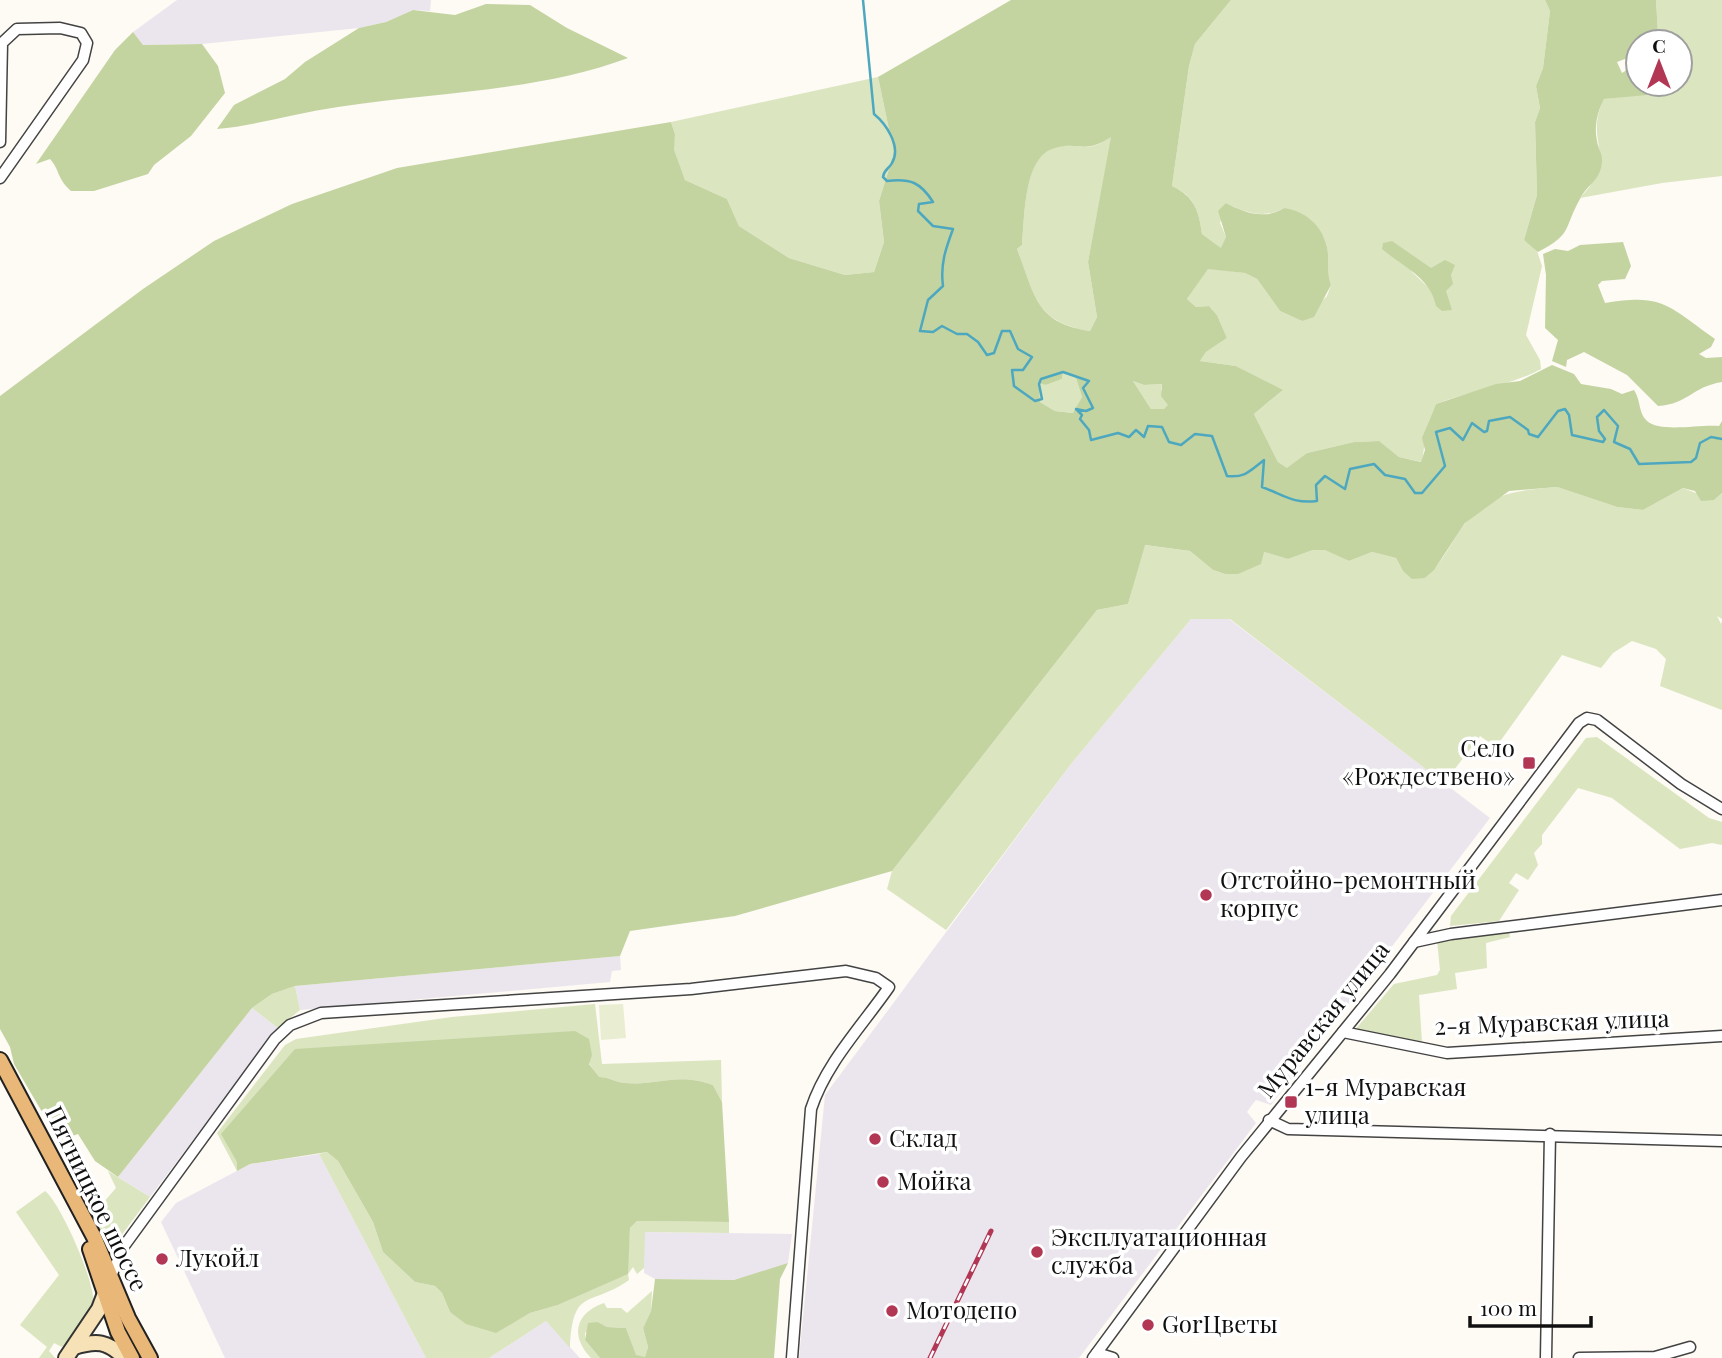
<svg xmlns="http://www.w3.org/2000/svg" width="1722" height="1358" font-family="'Playfair Display',serif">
	<rect width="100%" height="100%" fill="#fefaf4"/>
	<g fill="#ebe6ed">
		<path d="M177 0H431L430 11 413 10 386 22 359 28 202 44 143 45 133 32Z"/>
		<path d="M1191 619H1229L1490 818 1271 1105 1256 1100 1252 1105 1247 1112 1256 1123 1079 1358H799L825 1095 1071 764Z"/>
		<path d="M620 956 621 970 612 971 610 982 300 1010 295 986Z"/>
		<path d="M252 1008 278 1028 150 1197 118 1177Z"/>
		<path d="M319 1154 426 1358H225L161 1222 176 1203 250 1164Z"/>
		<path d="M644 1232 792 1234 788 1263 779 1267 734 1280 655 1279 644 1273Z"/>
		<path d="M546 1321 580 1358H489Z"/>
	</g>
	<g fill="#dbe5c0" fill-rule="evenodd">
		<path d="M1231 0H1545L1550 11 1543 68 1536 86 1540 108 1535 122 1537 195 1524 240 1536 248 1542 266 1526 335 1540 360 1541 369C1510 386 1470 391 1436 404L1427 426 1422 462 1399 457 1378 441 1354 442 1307 453 1288 469 1278 462 1254 414 1282 391 1236 366 1200 361 1206 352 1227 338 1217 315 1209 306 1196 307 1187 299 1208 268 1245 273 1257 279 1280 311 1302 321 1327 296 1331 285C1326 271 1330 261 1327 247 1322 224 1303 218 1284 208 1265 219 1245 213 1226 203L1220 223 1226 237 1222 249 1202 234C1199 211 1195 196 1172 186L1189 66 1195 44ZM1418 260C1440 273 1441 289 1451 309L1411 271Z"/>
		<path d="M1656 0H1722V176L1662 183 1580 198C1622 155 1582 144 1604 99L1647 94 1646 84H1680V42H1652L1658 34Z"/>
		<path d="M878 77 894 153 879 201 884 242 874 272 845 275 789 258 739 226 727 199 685 180 673 150 675 134 671 122Z"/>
		<path d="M1112 136 1088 262 1097 317 1090 331C1035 322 1035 296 1017 249L1022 245C1025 218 1023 155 1055 147 1081 141 1085 156 1112 136Z"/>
		<path d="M1063 372 1076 378 1082 397 1074 413 1055 411 1040 402 1039 382 1046 385 1062 379Z"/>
		<path d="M1133 381 1144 385 1162 384 1161 390 1169 405 1164 409H1151Z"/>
		<path d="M1557 487 1617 507 1643 510 1683 488 1714 500 1722 493V619L1717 616 1721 624 1722 621V710L1660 686 1666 659 1656 649 1632 641 1613 653 1601 668 1562 655 1496 747 1480 736 1444 783 1230 619H1191L1071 764 946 930 887 889 892 871 1097 610 1128 604 1144 545 1190 551 1213 570 1225 574 1264 552 1288 559 1313 550H1326L1349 561 1372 552 1396 558 1403 571 1425 578C1442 563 1451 543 1464 525 1486 492 1522 490 1557 487Z"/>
		<path d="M1597 737 1709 818 1722 822V845L1712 843 1680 849 1612 798 1578 788 1542 835V844L1534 853 1538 865 1528 880 1516 873 1509 883 1519 890 1499 921 1450 926 1451 916 1586 738Z"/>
		<path d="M1509 931 1510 937 1486 943 1487 968 1455 973 1457 989 1419 995 1422 1043 1354 1031 1394 984 1437 975 1440 970 1437 940Z"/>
		<path d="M295 986 300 1010 278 1028 252 1008 272 994Z"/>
		<path d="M595 1004 602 1064 721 1060 722 1102 713 1085C676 1072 659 1086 625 1083 615 1082 609 1077 598 1077L589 1063 237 1162V1171L217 1133 285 1045 296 1039 452 1017Z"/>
		<path d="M327 1152 338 1161 373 1222 383 1252 415 1282 435 1286 442 1293 450 1312 496 1332 530 1313 558 1305 627 1274 630 1228 637 1221 729 1222V1233L645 1232 644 1268 637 1274 633 1267 628 1274 629 1280C589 1308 573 1286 570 1348L546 1321 489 1358H426L319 1154Z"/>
		<path d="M108 1171 150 1197 117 1241 111 1244 104 1240 96 1220 95 1200 100 1199 103 1203 116 1188Z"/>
		<path d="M45 1191C60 1202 97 1285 93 1304 90 1318 74 1333 65 1344L62 1347 54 1343 49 1351 55 1358H39L47 1347 20 1325 59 1275 16 1212Z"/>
		<path d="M652 1291 651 1311 643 1328 648 1347 645 1357 636 1356 626 1328 607 1327 598 1322 585 1333V1340L600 1358H591C570 1336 575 1313 604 1303L607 1308H621L627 1313Z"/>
	</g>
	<g fill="#c3d4a1" fill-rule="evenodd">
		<path d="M1011 0H1231L1195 44 1189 66 1172 186C1195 197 1199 211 1202 234L1221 248 1226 237 1218 211 1226 203C1245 213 1265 220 1284 208 1305 211 1322 225 1327 247 1330 260 1326 271 1331 285L1314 317 1302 321 1280 311 1257 279 1245 273 1208 269 1187 299 1196 307 1209 306 1217 315 1227 338 1206 352 1200 361 1236 366 1283 390 1254 414 1278 462 1287 468 1307 453 1354 442 1379 441 1399 457 1421 462 1425 450 1422 438 1436 404 1496 384 1520 381 1552 365 1574 374 1581 384 1611 389 1622 394 1634 390C1641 400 1638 413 1647 421 1660 433 1700 424 1719 426L1722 421V493L1714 500 1701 501 1695 491 1683 488 1643 510 1617 507 1557 487 1509 491 1465 523 1434 570 1425 578 1412 579 1403 571 1396 558 1372 552 1349 561 1325 550H1313L1288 559 1264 552 1261 564 1238 574H1225L1213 570 1190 551 1145 545 1128 604 1097 610 892 871 735 916 630 931 620 956 295 986 272 994 252 1008 118 1177 95 1161 78 1134 59 1141 14 1064 10 1047 0 1029V396L143 289 214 241 292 204 397 168 671 122 675 134 674 150 685 180 727 199 739 226 789 258 845 275 874 272 884 242 879 201 894 153 878 77ZM1111 137 1088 262 1097 317 1090 331C1035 323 1035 295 1017 249L1022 245C1025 218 1023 156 1055 148 1080 141 1084 155 1111 137ZM1063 372 1076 378 1082 397 1073 413 1055 411 1040 402 1039 383 1046 385 1062 379ZM1133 381 1144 385 1162 384 1161 396 1168 405 1164 409H1151Z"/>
		<path d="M1545 0H1656L1658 34 1652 42H1638V54L1617 62 1622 73 1635 65 1638 84H1646L1647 95 1604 99C1597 113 1594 126 1597 141 1598 148 1603 155 1602 162 1600 182 1587 184 1580 199 1563 229 1573 234 1538 252L1524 240 1537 195 1535 122 1540 108 1536 86 1543 68 1550 11Z"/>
		<path d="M486 4 530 5 567 28 628 58C537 92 434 92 338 107 297 113 258 125 217 129L234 105 285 79 305 62 359 28 386 22 413 10 455 15Z"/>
		<path d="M133 32 143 45 202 44 218 66 225 93 191 136 154 165 148 174 94 191H71C56 177 61 172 50 159L36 164 115 50Z"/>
		<path d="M1392 241 1431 268 1445 260 1455 265 1451 275 1453 284 1446 291 1452 310 1442 311 1436 306C1431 278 1402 266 1382 249L1383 243Z"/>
		<path d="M1623 242 1631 266 1625 279 1602 281 1598 285 1605 303C1664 293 1668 306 1715 339L1711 347 1699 354 1706 358 1722 357V382C1691 387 1689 404 1658 406L1627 375 1584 352 1567 360 1566 367 1552 361 1558 340 1545 328 1546 275 1543 254 1555 249 1568 251 1580 245Z"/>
		<path d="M575 1031 589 1039 592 1055 589 1064 599 1077C609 1077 615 1082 625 1083 659 1086 676 1072 713 1085L722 1102 729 1222 637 1221 630 1228 628 1274 558 1305 530 1313 496 1333 466 1324 450 1312 442 1293 435 1286 415 1282 383 1252 373 1222 338 1161 327 1152 250 1164 237 1171V1162L221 1134 295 1049Z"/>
		<path d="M788 1263 780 1279 774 1358H600L585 1340 588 1323 598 1322 607 1327 626 1328 636 1355 645 1357 648 1347 643 1328 651 1311 655 1279 734 1280Z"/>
	</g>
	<path fill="#e9edd1" d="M623 1004 626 1038 601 1040 599 1005Z"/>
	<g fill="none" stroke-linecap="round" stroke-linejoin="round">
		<path stroke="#4da8bf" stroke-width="2.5" d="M863 0 874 114C885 123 902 146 892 163 889 169 884 169 883 177L887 181C911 178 921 183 933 202L919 204 918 211 933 226 953 229C946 248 940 264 943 286L928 300 920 331 933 332 942 326 957 334H967L978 342 987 355 994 353 1002 331H1010L1018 349 1032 357 1023 370H1012L1014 386 1035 401 1042 399 1039 384 1041 379 1063 372 1089 381 1083 388 1093 408 1086 411 1076 409 1082 415 1080 419 1089 430 1091 440 1118 433 1129 437 1136 430 1144 437 1148 426 1162 427 1169 442 1181 445 1195 434 1212 436 1227 476C1245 478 1250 471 1264 460L1262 487C1284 495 1293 504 1317 501L1316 485 1325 476 1345 489 1350 469 1374 464 1385 475 1405 479 1415 493H1422L1445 466 1436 432 1450 428 1463 440 1472 423 1484 432 1487 431 1489 421 1510 417 1528 430 1529 434 1538 437 1558 411 1565 409 1569 415 1572 435 1603 442 1605 439 1599 431 1597 417 1604 410 1618 426 1614 442 1630 449 1639 464 1691 462 1696 458 1700 443 1711 437 1722 439"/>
		<g stroke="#434343" stroke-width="13">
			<g id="street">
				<path d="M0 142 2 43 17 29 60 28 81 33 87 43 83 60 0 178"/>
				<path d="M1414 942 1451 934 1722 900"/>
				<path d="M1343 1032 1447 1053 1722 1036"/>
				<path d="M1269 1120 1288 1129 1722 1141"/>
				<path d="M111 1276 124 1246 275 1039 290 1025 321 1013 691 989 846 971 876 978 889 987C862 1026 826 1063 811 1109L792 1358"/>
				<path d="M1097 1353 1113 1358"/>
				<path d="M1093 1358 1241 1157 1390 974 1579 723 1587 718 1597 720 1681 784 1722 809"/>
				<path d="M1546 1358 1550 1134"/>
				<path d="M1579 1358 1655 1357 1690 1347"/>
			</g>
		</g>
		<g stroke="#323232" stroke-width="18">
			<g id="secondary">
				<path d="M74 1347C97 1340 107 1341 125 1358"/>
				<path d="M66 1358 99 1309 107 1288"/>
			</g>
		</g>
		<g stroke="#212121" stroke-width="18">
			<g id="primary">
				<path d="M0 1060 94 1237 128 1318 150 1358"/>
				<path d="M90 1249 118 1332 132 1358"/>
			</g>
		</g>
		<use href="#street" stroke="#fff" stroke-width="10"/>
		<use href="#secondary" stroke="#f6e2b6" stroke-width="14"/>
		<use href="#primary" stroke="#e9b778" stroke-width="14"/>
		<g stroke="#b13755" stroke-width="5">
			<path id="rail" d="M930 1358 991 1231"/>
		</g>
		<use href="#rail" stroke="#fff" stroke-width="2.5" stroke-dasharray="8" stroke-linecap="butt"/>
	</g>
	<g fill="#b13755" stroke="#fff" stroke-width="2.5">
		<rect x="1522" y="756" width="14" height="14" rx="3.5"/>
		<circle cx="1206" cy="895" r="7"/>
		<rect x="1284" y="1095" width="14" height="14" rx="3.5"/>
		<circle cx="875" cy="1139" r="7"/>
		<circle cx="883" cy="1182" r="7"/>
		<circle cx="1037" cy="1252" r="7"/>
		<circle cx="162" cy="1259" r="7"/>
		<circle cx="892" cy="1311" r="7"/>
		<circle cx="1148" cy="1325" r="7"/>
	</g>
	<g text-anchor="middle" stroke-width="7" stroke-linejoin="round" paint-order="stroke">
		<g font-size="24" fill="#101010" stroke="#fff" text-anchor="start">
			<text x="1515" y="757" text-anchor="end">Село<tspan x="1515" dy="28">«Рождествено»</tspan></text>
			<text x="1220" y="889">Отстойно-ремонтный<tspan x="1220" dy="28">корпус</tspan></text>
			<text x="1305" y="1096">1-я Муравская<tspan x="1305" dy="28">улица</tspan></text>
			<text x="889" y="1147">Склад</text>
			<text x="897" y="1190">Мойка</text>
			<text x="1051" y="1246">Эксплуатационная<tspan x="1051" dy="28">служба</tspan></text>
			<text x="176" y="1267">Лукойл</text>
			<text x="906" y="1319">Мотодепо</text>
			<text x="1162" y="1333">GorЦветы</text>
		</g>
		<g font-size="24" fill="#101010" stroke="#fff">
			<text transform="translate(1324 1020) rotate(-51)" y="8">Муравская улица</text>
			<text transform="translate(1552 1023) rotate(-2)" y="8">2-я Муравская улица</text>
			<text transform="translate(96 1199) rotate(64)" y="8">Пятницкое шоссе</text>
		</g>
	</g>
	<g transform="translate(1659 63)"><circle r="33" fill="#ffffff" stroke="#9f9f9f" stroke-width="2"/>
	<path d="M0-5L12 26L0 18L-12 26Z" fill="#b13755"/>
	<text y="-10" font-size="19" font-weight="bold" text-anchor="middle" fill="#101010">С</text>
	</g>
	<path d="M1470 1316v10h121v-10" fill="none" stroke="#101010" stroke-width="3.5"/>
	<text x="1480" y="1316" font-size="21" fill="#101010" stroke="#ffffff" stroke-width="5" paint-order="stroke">100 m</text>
</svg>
